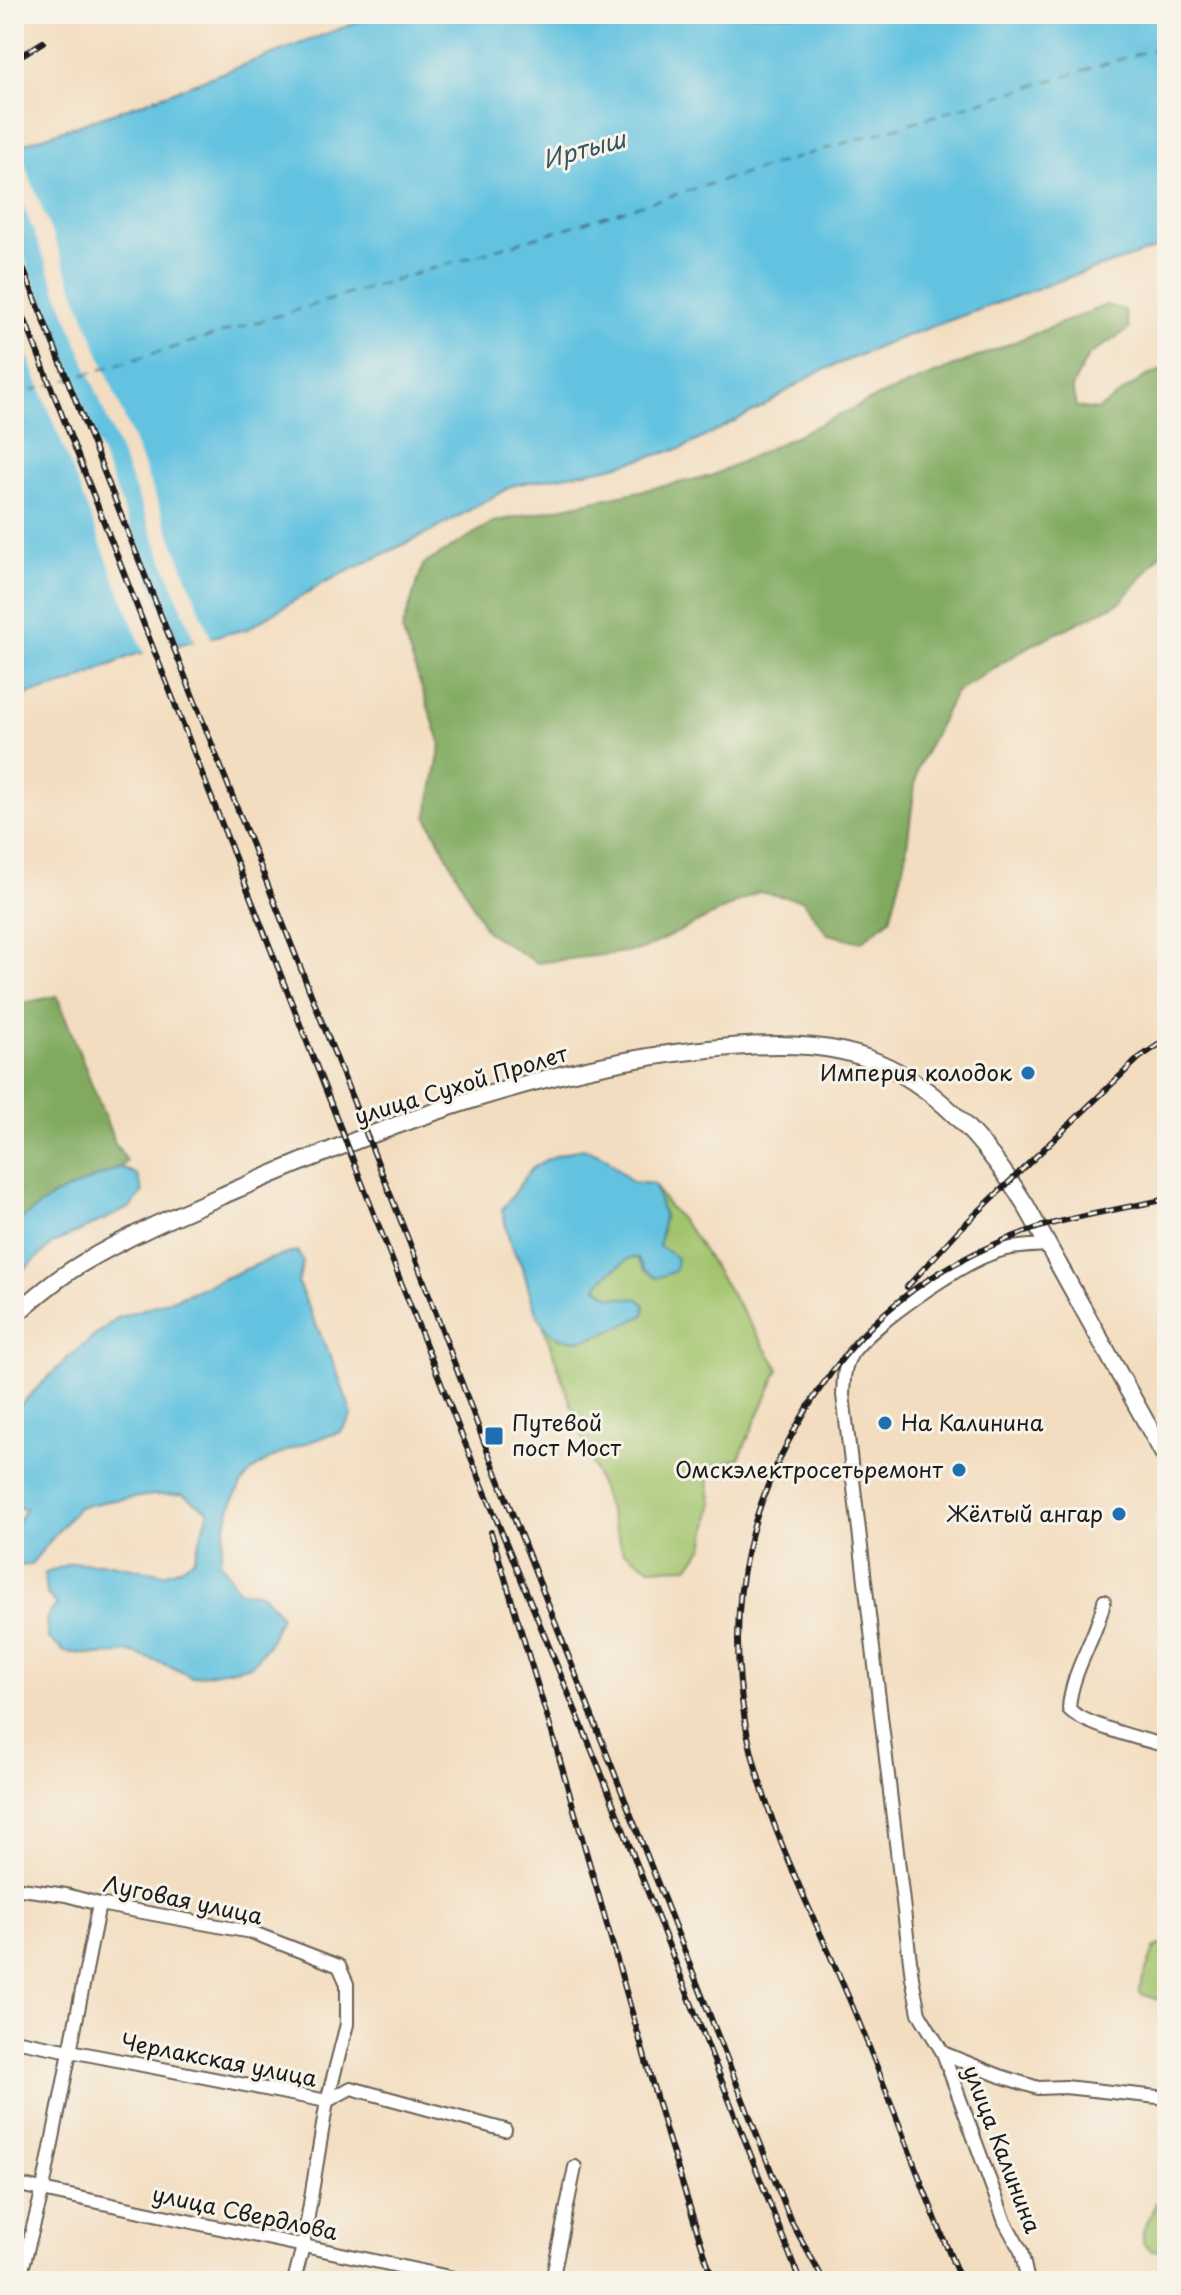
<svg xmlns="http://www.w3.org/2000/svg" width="1181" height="2295" font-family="'Playpen Sans',sans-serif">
	<rect width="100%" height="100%" fill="#f7f3e8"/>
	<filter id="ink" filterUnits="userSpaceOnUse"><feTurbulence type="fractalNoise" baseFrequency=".0125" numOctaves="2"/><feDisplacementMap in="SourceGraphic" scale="16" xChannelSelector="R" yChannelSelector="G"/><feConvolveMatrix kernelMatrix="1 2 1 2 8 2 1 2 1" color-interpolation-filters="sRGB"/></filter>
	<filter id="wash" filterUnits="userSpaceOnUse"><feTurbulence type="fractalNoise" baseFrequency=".006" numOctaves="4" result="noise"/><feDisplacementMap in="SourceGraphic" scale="32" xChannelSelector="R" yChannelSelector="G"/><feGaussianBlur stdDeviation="1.8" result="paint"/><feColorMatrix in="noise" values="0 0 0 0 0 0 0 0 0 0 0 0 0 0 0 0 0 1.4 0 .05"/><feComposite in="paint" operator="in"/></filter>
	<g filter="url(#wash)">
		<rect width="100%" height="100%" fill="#f3ddc0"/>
		<g fill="#a2c46d" stroke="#5f7044" stroke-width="2">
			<path d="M654 1184 663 1199 692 1233 779 1369 739 1458 716 1466 708 1481 712 1505 704 1547 688 1567 650 1568 623 1551 543 1325 562 1339 638 1299 610 1297 597 1286C606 1271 618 1269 629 1258H637L645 1270 658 1246 664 1216Z"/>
			<path d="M1160 1945 1167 1948V1989L1163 1998 1159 2000 1141 1994 1139 1989 1155 1947Z"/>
			<path d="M1167 2193V2247L1162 2251H1151L1143 2243V2232L1157 2201 1160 2196Z"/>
		</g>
		<g fill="#81aa60" stroke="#4e633e" stroke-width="2">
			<path d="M1106 305 1125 310 1129 329 1088 356 1072 387 1076 407 1097 410 1145 377 1167 368 1165 549 1121 602 1028 647 955 693 917 769 905 861 890 919 861 942 828 934 802 900 758 892 642 950 537 963 486 931 427 817 441 745 402 630 423 565 493 522 711 476 875 398Z"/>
			<path d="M57 996 115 1143 127 1161 121 1167 53 1196 14 1225V1001L23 1003Z"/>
		</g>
		<g fill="#62c2e0" stroke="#3f6f7e" stroke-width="2">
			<path d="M379 14H1167V245L1064 279 898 339 814 374 762 407 683 448 607 468 514 485 432 531 325 582 247 629 133 655 70 683 14 698V147L142 103Z"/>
			<path d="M583 1148 604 1156 632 1182 654 1184 664 1216 659 1246 677 1258 675 1271 657 1278 645 1270 637 1258H629C618 1269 605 1271 597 1287L610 1297 638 1299 645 1305 644 1315C617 1329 567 1358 543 1324 533 1310 529 1289 524 1272 521 1262 515 1255 511 1245 507 1234 505 1221 502 1209 513 1198 519 1184 529 1172 542 1158 565 1153 583 1148Z"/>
			<path d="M121 1167 137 1175 143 1191 131 1207 52 1244 26 1268 14 1275V1225L53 1196Z"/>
			<path d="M297 1251 303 1262 298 1284 336 1369 352 1415 341 1432C315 1439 263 1456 246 1478 228 1501 224 1532 220 1561L238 1590 263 1594 281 1616 268 1645 250 1666 191 1677 174 1668 131 1652 98 1655 65 1652 48 1638 46 1619 57 1604 46 1593 44 1574 71 1563H105L164 1574 181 1568 194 1559 209 1511 182 1494 154 1495 108 1501 78 1507 30 1565 14 1566V1529L25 1509 14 1506V1414L21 1404 69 1357 117 1318 177 1298 270 1259Z"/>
		</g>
		<g fill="#f3ddc0">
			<path d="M16 142 212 641 196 644 14 182V143Z"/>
			<path d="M14 232 178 649 145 656 14 321Z"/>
		</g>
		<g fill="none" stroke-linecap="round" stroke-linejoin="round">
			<path stroke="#345661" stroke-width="2" stroke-dasharray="10 8" stroke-linecap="butt" d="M14 396 1167 45"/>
		</g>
	</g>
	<g filter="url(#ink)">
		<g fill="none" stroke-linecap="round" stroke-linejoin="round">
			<g stroke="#676055" stroke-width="16">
				<g id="minor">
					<path d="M1104 1601C1097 1638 1071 1670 1069 1709 1083 1725 1145 1740 1167 1746"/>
					<path d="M14 1888 66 1895 99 1904 251 1932 339 1966 347 1984V2024L327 2101 303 2246 294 2281"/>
					<path d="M14 2040 327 2101 351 2088 505 2130"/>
					<path d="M943 2053 1000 2076 1038 2088 1065 2087 1167 2098"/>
					<path d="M14 2184 468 2281"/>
					<path d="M19 2281 43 2189 99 1904"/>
					<path d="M552 2281 575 2167"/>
					<path d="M1028 2281 1021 2251 1005 2222 943 2053 919 2013 912 1978 843 1395C844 1380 843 1366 852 1353 874 1323 963 1261 999 1251 1014 1246 1032 1246 1048 1245"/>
				</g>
			</g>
			<g stroke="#676055" stroke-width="20">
				<path id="secondary" d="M14 1316C35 1297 56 1279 81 1264 129 1235 182 1213 233 1191 389 1123 560 1060 731 1047 773 1044 817 1043 857 1055 930 1076 986 1142 1025 1204L1167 1460"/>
			</g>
			<use href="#minor" stroke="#fff" stroke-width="12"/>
			<use href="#secondary" stroke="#fff" stroke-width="16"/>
			<g stroke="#1c1c1c" stroke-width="6">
				<g id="rail">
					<path d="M14 60 43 42"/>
					<path d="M14 245 410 1244 479 1429 790 2219 824 2281"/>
					<path d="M14 292 389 1252 462 1436 600 1770 800 2281"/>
					<path d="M907 1287 958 1231 1139 1058 1167 1039"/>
					<path d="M491 1532 553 1736 667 2135 713 2281"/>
					<path d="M961 2281C924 2195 894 2107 858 2020 819 1924 763 1824 745 1721 724 1597 750 1493 819 1390 849 1346 884 1308 929 1279 962 1258 1003 1239 1040 1227 1082 1215 1125 1208 1167 1199"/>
				</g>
			</g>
			<use href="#rail" stroke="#f7f3e8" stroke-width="3" stroke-dasharray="9" stroke-linecap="butt"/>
		</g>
	</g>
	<g fill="#1f6fb2" stroke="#f7f3e8" stroke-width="3">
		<circle cx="1028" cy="1073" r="8"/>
		<circle cx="885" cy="1423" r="8"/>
		<rect x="484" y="1426" width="20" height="20" rx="4"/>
		<circle cx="959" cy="1470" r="8"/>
		<circle cx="1119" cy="1514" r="8"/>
	</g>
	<g text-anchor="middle" stroke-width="6" stroke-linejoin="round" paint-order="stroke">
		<g font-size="22" fill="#1c1c1c" stroke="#f7f3e8" text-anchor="end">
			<text x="1012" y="1081">Империя колодок</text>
			<text x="512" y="1431" text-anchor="start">Путевой<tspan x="512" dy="25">пост Мост</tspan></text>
			<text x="901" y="1431" text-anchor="start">На Калинина</text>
			<text x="943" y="1478">Омскэлектросетьремонт</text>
			<text x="1103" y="1522">Жёлтый ангар</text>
		</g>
		<g font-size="22" fill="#1c1c1c" stroke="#f7f3e8">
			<text transform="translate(461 1085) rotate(-17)" y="8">улица Сухой Пролет</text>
			<text transform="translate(183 1900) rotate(12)" y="8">Луговая улица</text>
			<text transform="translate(219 2060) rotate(11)" y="8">Черлакская улица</text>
			<text transform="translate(1002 2149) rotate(69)" y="8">улица Калинина</text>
			<text transform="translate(245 2213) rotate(12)" y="8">улица Свердлова</text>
		</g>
		<g font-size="24" font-style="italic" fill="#345661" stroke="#f7f3e8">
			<text transform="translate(584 150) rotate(-15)" y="8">Иртыш</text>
		</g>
	</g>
	<rect width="1181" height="2295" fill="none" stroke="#f7f3e8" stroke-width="48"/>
</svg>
